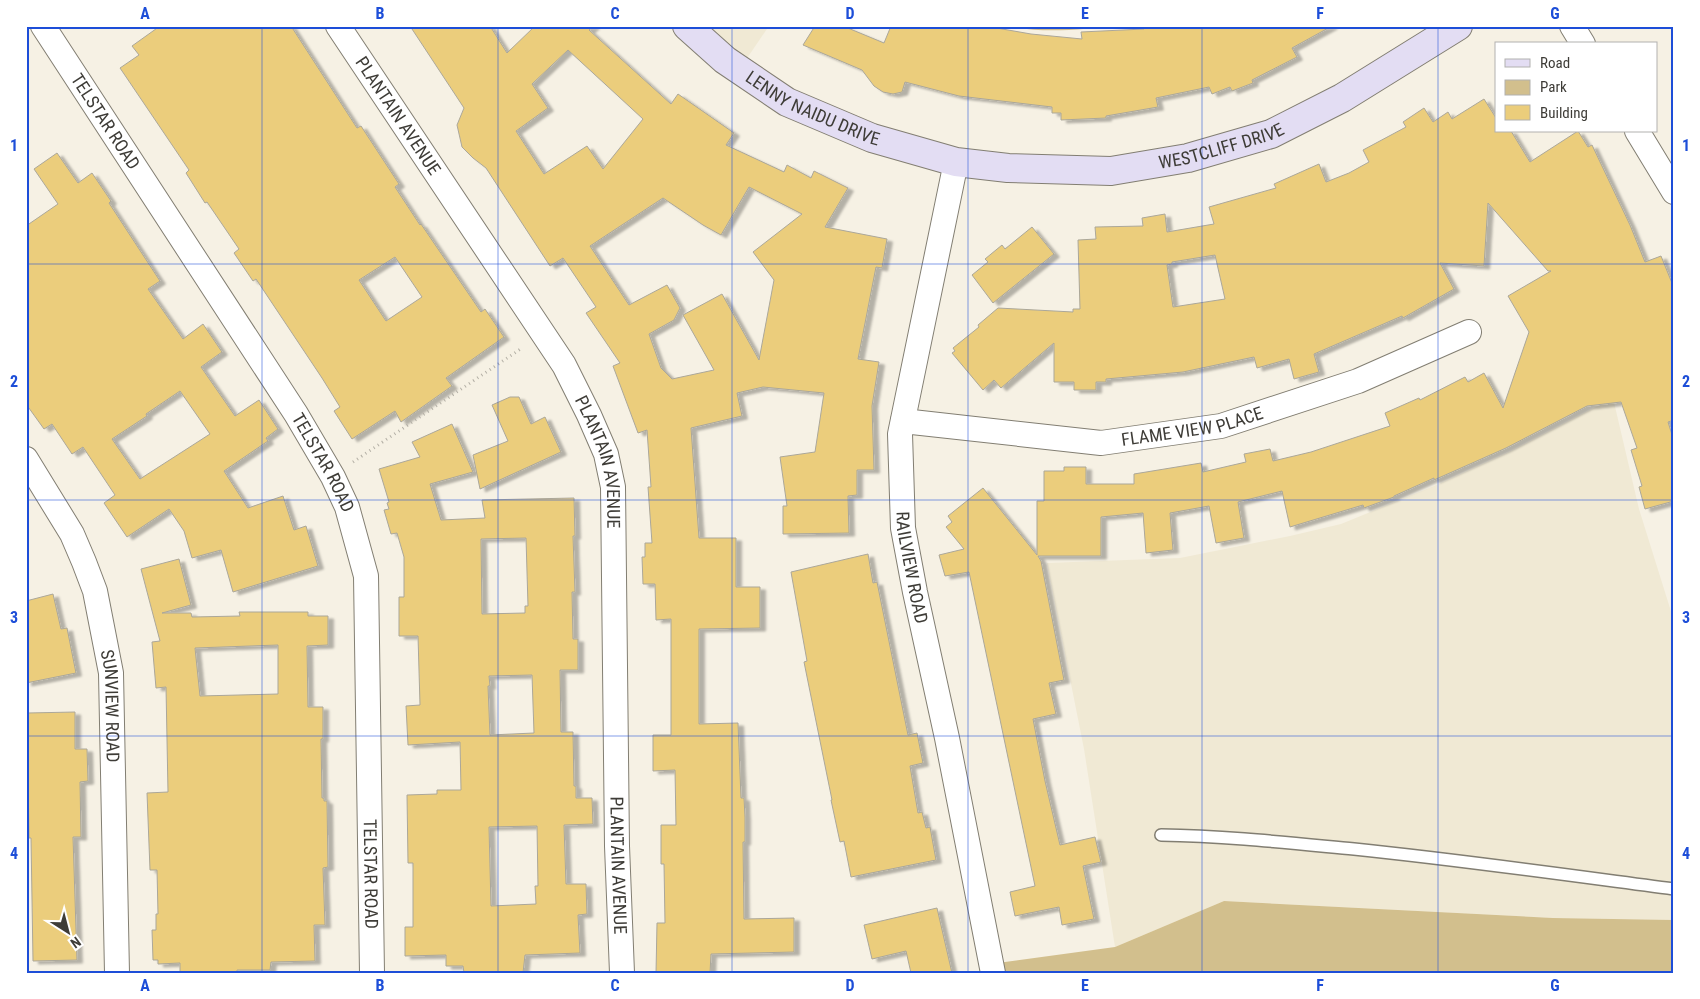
<svg xmlns="http://www.w3.org/2000/svg" width="1700" height="999" font-family="'Roboto Condensed',sans-serif">
	<defs>
		<filter id="shadow"><feDropShadow dx="5.5" dy="3" stdDeviation="1" flood-color="#0004"/></filter>
	</defs>
	<rect width="100%" height="100%" fill="#f6f1e4"/>
	<g fill="#f0e9d4">
		<path d="M685 26H769L739 70Z"/>
		<path d="M1613 398 1639 509 1674 621V920L1553 918 1224 901 1115 947 1084 749 1047 563 1180 558 1290 536 1341 524 1439 484 1509 452Z"/>
	</g>
	<g fill="#d2bf8d">
		<path d="M1011 26H1117C1085 29 1042 34 1011 26Z"/>
		<path d="M1224 901 1553 918 1674 920V973H992L990 964 1115 947Z"/>
	</g>
	<g fill="#ebcd7b" stroke="#aba79a" fill-rule="evenodd" filter="url(#shadow)">
		<path d="M160 26H291L357 128 361 126 399 184 395 187 420 225 421 224 481 312 485 309 504 337 446 378 452 386 401 422 395 411 352 439 334 411 340 407 322 378 256 279 253 281 234 253 239 249 207 202 205 203 186 173 189 170 120 68 139 55 132 46ZM395 257 422 297 386 321 359 280Z"/>
		<path d="M410 26H490L507 53 535 26H594L589 30 671 104 678 94 734 133 726 145 784 172 787 165 811 178 814 171 848 188 825 227 887 239 882 268 876 267 858 359 879 362 872 406 874 470H857V495L848 496 849 533 783 534V506H787L780 457 815 452 824 393 763 387 737 393 742 416 691 428 699 538H736V587H760V628L699 629V724L738 723 741 798H744L745 817V842H743L744 919 794 918V952L711 954 710 973H656L657 923H665L664 864H661V825H676L675 770 653 771V735H671V619L656 620 655 584H643L642 557H645V543H652L648 487H651L647 430 638 433 613 366 620 363 586 313 596 307 563 258 550 266 486 168 473 158 462 147 457 125 464 108ZM568 50 643 119 603 169 587 146 544 174 516 131 548 108 532 84ZM749 187 802 214 753 252 774 280 759 360 722 294 683 315 714 370 672 379 661 368 649 334 674 320 680 308 667 285 629 305 590 246 663 198 703 225 721 235Z"/>
		<path d="M815 26H843L884 43 891 26H985L1031 34 1082 39 1081 32 1144 29 1143 26H1332L1292 48 1297 57 1252 80 1253 83 1232 91 1230 87 1212 94 1209 87 1156 98 1158 107 1106 116V118L1061 120V113H1052V107L959 96 905 82 902 92 893 94 883 92 874 86 862 70 803 45Z"/>
		<path d="M1484 99 1496 118V131H1511L1530 162 1578 131 1588 147 1592 145 1630 225 1645 262 1661 256 1674 288V420L1668 422 1674 441V501L1645 509 1639 487 1642 486 1631 450 1637 448 1621 402 1587 406 1506 448 1434 480V478L1394 496V497L1364 508 1363 505 1290 527 1282 491 1238 502 1244 538 1216 543 1209 506 1170 513 1173 550 1146 553 1143 513 1101 517V556H1038L1041 561 1064 680 1049 683 1056 714 1033 719 1045 781 1060 845 1095 837 1101 862 1083 866 1094 919 1062 925 1059 907 1015 916 1010 892 1035 886 969 572 945 576 939 555 964 549 946 527 952 522 948 516 983 488 1037 555V501H1044V471H1064V467H1086V484H1134V474L1201 463 1203 472 1246 462 1244 454 1270 449 1273 461 1311 452 1390 426 1385 413 1419 398 1420 400 1465 377 1468 382 1484 373 1503 408 1529 332 1508 296 1551 271H1548L1488 203 1484 266 1440 263 1454 289 1403 318 1402 316 1314 354 1319 372 1294 379 1289 359 1257 368 1254 357 1183 372 1106 379V382H1096V390H1074V382H1054V343L1001 388 994 380 983 390 952 353 955 351 953 348 979 327 978 325 998 308 1073 312V309H1080L1078 240 1096 239 1095 227 1143 226 1142 218 1165 214 1167 232 1214 224 1209 207 1276 188 1274 184 1319 164 1326 182 1349 173 1369 162 1363 150 1406 127 1403 122 1424 108 1433 122 1448 112 1452 119ZM1215 255 1225 299 1173 307 1167 265 1172 264V262Z"/>
		<path d="M57 153 78 183 92 173 111 201 109 203 160 281 148 289 183 339 203 324 222 352 201 367 235 416 259 400 278 429 266 438 268 441 224 471 248 508 283 496 294 530 306 526 318 566 233 592 221 550 192 558 184 531 169 509 127 537 104 503 115 495 83 447 72 454 52 424 44 429 26 404V226L58 204 34 169ZM180 391 210 434 140 479 112 439 147 416 146 414Z"/>
		<path d="M1032 227 1054 254 993 303 972 275 988 262 985 259 1002 245 1005 249Z"/>
		<path d="M510 397H519L531 424 545 417 561 452 480 489 473 455 508 441 492 405Z"/>
		<path d="M452 424 473 472 430 484 441 520 485 518 482 500 574 498 575 536H573L575 592H572L573 639H578V670H560L561 732H573L574 786H576V798H592L593 824 564 825 566 884H586L587 914 578 915 580 953 525 955 523 973H464L463 966H446V955L405 956V927H413V863H408L407 795 437 794V790H461L460 742 408 745 406 706 420 705 418 636H399V597H404V557L397 533 391 534 384 510 389 509 387 503 389 502 379 469 420 457 412 442ZM526 538 528 606H525V613L482 614 481 539ZM532 675 534 733 490 735 488 686H490L489 676ZM537 826 538 886H535L536 904 491 906 489 827Z"/>
		<path d="M868 554 873 583 877 582 908 735 917 733 923 763 910 766 918 813 922 812 926 828 930 827 936 860 851 877 844 841 840 842 831 800H832L804 662 807 661 791 572Z"/>
		<path d="M179 559 191 605 162 613H191L192 617 240 616 239 612H308V616H328V645L307 646 308 707H323V739H321L322 798H324V801H327L328 867 323 868 325 925H314L315 961 271 962 270 970H237V973H180V963L158 964V960H153L152 930H156V914H158L157 870H150L147 793 168 792 166 687 156 688 152 642 160 641 141 569ZM278 645V694L200 696 195 648Z"/>
		<path d="M53 594 61 629 67 628 76 673 26 683V601Z"/>
		<path d="M75 712V749H87L88 781 80 782 81 837H73L77 960 33 961 31 838H29L27 713Z"/>
		<path d="M937 908 952 973H911L906 951 872 959 864 925Z"/>
	</g>
	<g fill="none" stroke-linecap="round" stroke-linejoin="round">
		<g stroke="#827e72" stroke-width="14">
			<path id="lane" d="M1161 835C1226 836 1290 843 1354 849 1461 860 1567 875 1674 889"/>
		</g>
		<g stroke="#827e72" stroke-width="26">
			<g id="street">
				<path id="s1" d="M43 26 296 414 333 477 347 507 366 576 372 973"/>
				<path id="s2" d="M338 26 564 365 589 415 606 454 613 487 617 846 622 973"/>
				<path d="M1572 26 1583 44"/>
				<path d="M1637 131 1674 192"/>
				<path id="s3" d="M956 162 900 434 903 528 915 592 947 738 993 973"/>
				<path id="s4" d="M903 421 1101 443 1221 426 1358 381 1469 332"/>
				<path id="s5" d="M26 459 72 534 84 562 95 591 111 673 117 973"/>
			</g>
		</g>
		<g stroke="#827e72" stroke-width="30">
			<g id="secondary">
				<path id="s6" d="M687 26 725 60 787 102 872 138 956 162 1008 168 1111 171 1188 158 1271 134 1342 98 1458 26"/>
			</g>
		</g>
		<path stroke="#b3afa5" stroke-width="3" stroke-dasharray="1 4" stroke-linecap="butt" d="M353 462 522 348"/>
		<use href="#lane" stroke="#fff" stroke-width="11"/>
		<use href="#street" stroke="#fff" stroke-width="24"/>
		<use href="#secondary" stroke="#e3ddf3" stroke-width="28"/>
	</g>
	<path fill="none" stroke="#1d4ed8" stroke-width="1" stroke-opacity="0.55" d="M262 26V973M498 26V973M732 26V973M968 26V973M1202 26V973M1438 26V973M26 264H1674M26 500H1674M26 736H1674"/>
	<g text-anchor="middle" stroke-width="4" stroke-linejoin="round" paint-order="stroke">
		<g font-size="18" fill="#3e3c37" stroke="#fff">
			<text dy="6" stroke="none"><textPath href="#s6" startOffset="152">LENNY NAIDU DRIVE</textPath></text>
			<text dy="6" stroke="none"><textPath href="#s2" startOffset="108">PLANTAIN AVENUE</textPath></text>
			<text dy="6" stroke="none"><textPath href="#s1" startOffset="114">TELSTAR ROAD</textPath></text>
			<text dy="6" stroke="none"><textPath href="#s6" startOffset="574">WESTCLIFF DRIVE</textPath></text>
			<text dy="6" stroke="none"><textPath href="#s4" startOffset="292">FLAME VIEW PLACE</textPath></text>
			<text dy="6" stroke="none"><textPath href="#s1" startOffset="519">TELSTAR ROAD</textPath></text>
			<text dy="6" stroke="none"><textPath href="#s2" startOffset="512">PLANTAIN AVENUE</textPath></text>
			<text dy="6" stroke="none"><textPath href="#s3" startOffset="412">RAILVIEW ROAD</textPath></text>
			<text dy="6" stroke="none"><textPath href="#s5" startOffset="266">SUNVIEW ROAD</textPath></text>
			<text dy="6" stroke="none"><textPath href="#s2" startOffset="918">PLANTAIN AVENUE</textPath></text>
			<text dy="6" stroke="none"><textPath href="#s1" startOffset="939">TELSTAR ROAD</textPath></text>
		</g>
	</g>
	<rect width="1700" height="999" fill="none" stroke="#ffffff" stroke-width="55"/>
	<rect x="1495" y="42" width="162" height="90" fill="#ffffff" stroke="#b2b1af"/>
	<rect x="1505" y="59" width="25" height="8" fill="#e3ddf3" stroke="#b2b1af"/>
	<text x="1540" y="68" font-size="15" fill="#3e3c37">Road</text>
	<rect x="1505" y="80" width="25" height="15" fill="#d2bf8d" stroke="#b2b1af"/>
	<text x="1540" y="92" font-size="15" fill="#3e3c37">Park</text>
	<rect x="1505" y="105" width="25" height="15" fill="#ebcd7b" stroke="#b2b1af"/>
	<text x="1540" y="118" font-size="15" fill="#3e3c37">Building</text>
	<g transform="translate(68 932) rotate(144)" stroke="#ffffff" stroke-width="4" paint-order="stroke">
	<path d="M0-4L9 19L0 12L-9 19Z" fill="#3e3c37"/>
	<text y="-8" font-size="14" font-weight="bold" text-anchor="middle" fill="#3e3c37">N</text>
	</g>
	<rect x="28" y="28" width="1644" height="944" fill="none" stroke="#1d4ed8" stroke-width="2"/>
	<g font-size="16" text-anchor="middle" font-weight="bold" fill="#1d4ed8">
		<text x="145" y="19">A</text>
		<text x="380" y="19">B</text>
		<text x="615" y="19">C</text>
		<text x="850" y="19">D</text>
		<text x="1085" y="19">E</text>
		<text x="1320" y="19">F</text>
		<text x="1555" y="19">G</text>
		<text x="14" y="151">1</text>
		<text x="1686" y="151">1</text>
		<text x="14" y="387">2</text>
		<text x="1686" y="387">2</text>
		<text x="14" y="623">3</text>
		<text x="1686" y="623">3</text>
		<text x="14" y="859">4</text>
		<text x="1686" y="859">4</text>
		<text x="145" y="991">A</text>
		<text x="380" y="991">B</text>
		<text x="615" y="991">C</text>
		<text x="850" y="991">D</text>
		<text x="1085" y="991">E</text>
		<text x="1320" y="991">F</text>
		<text x="1555" y="991">G</text>
	</g>
</svg>
